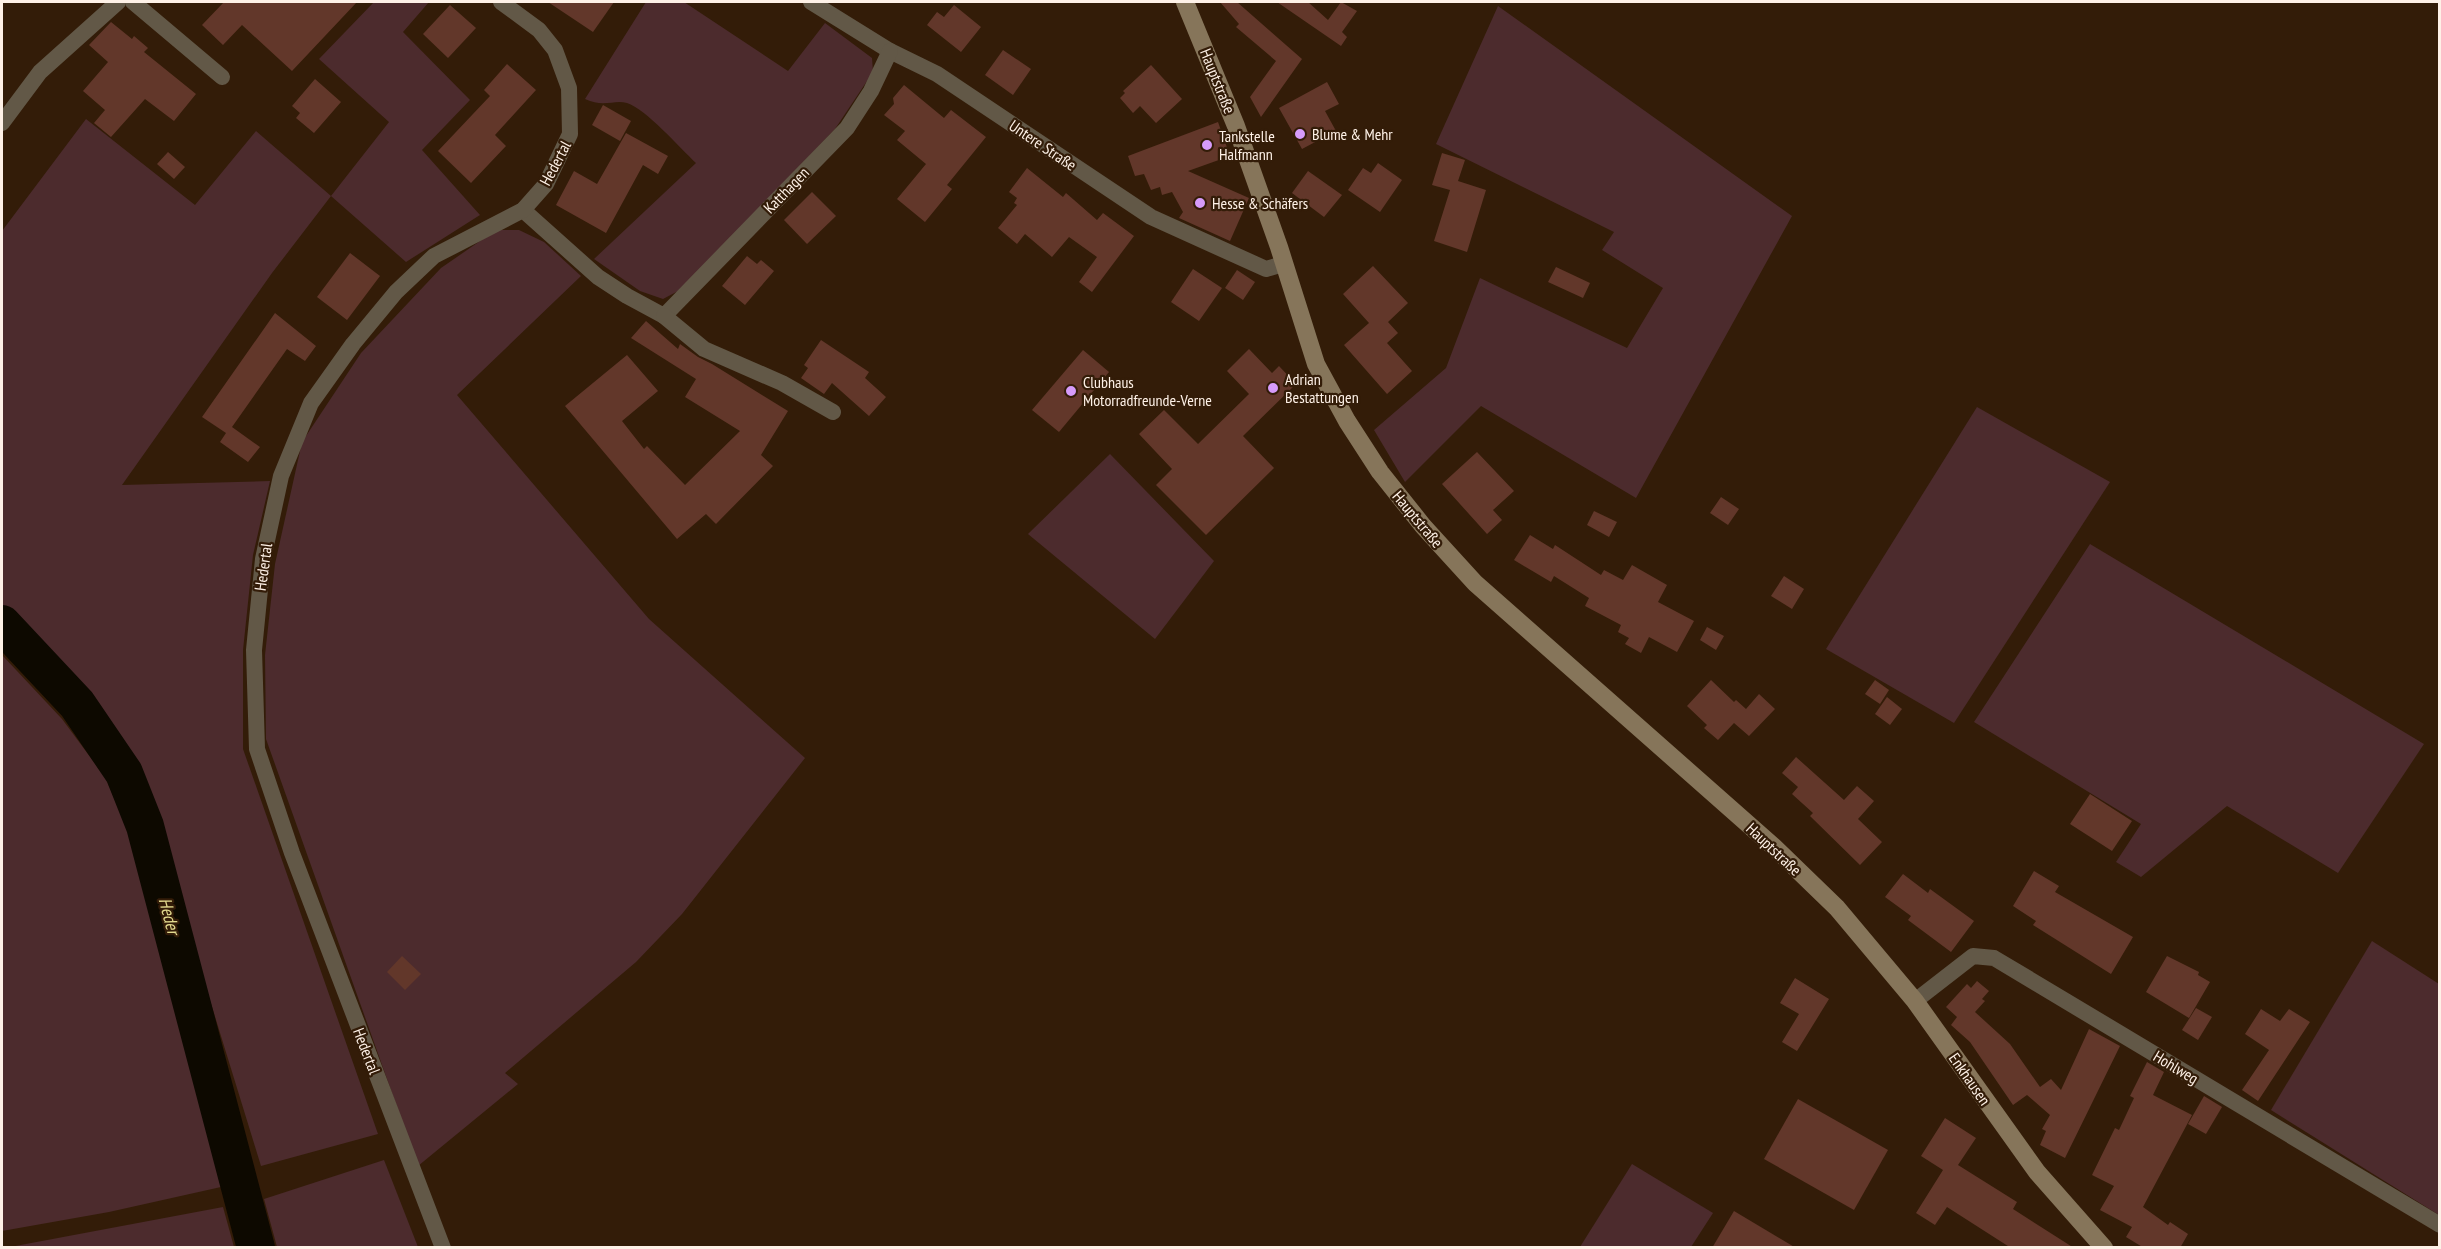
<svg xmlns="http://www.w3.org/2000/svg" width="2441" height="1249" font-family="'PT Sans Narrow',sans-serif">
	<rect width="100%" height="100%" fill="#331c08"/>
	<g fill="#4c2b2d">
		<path d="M374 2H429L403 32 470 100 422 150 480 215 406 262 331 196 272 273 122 485 270 481 253 555 243 650V749L378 1134 261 1166 156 825 134 769 85 696 2 608V231L86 119 195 205 256 131 331 196 389 122 319 59Z"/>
		<path d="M646 2H684L788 71 825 23 872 58 873 72 835 129 680 290 663 299 640 291 594 259 696 163C680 148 646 109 627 103 614 99 604 108 585 99Z"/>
		<path d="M1498 6 1792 216 1636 498 1481 406 1405 482 1374 430 1446 368 1480 278 1627 348 1663 288 1602 250 1614 232 1436 144Z"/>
		<path d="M496 230H519L544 242 581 276 457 395 649 619 805 758 682 914 636 962 505 1073 518 1084 418 1166 266 739 265 655 275 564 302 442 361 353 441 268Z"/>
		<path d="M1977 407 2110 482 1954 723 1826 649Z"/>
		<path d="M1110 454 1214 561 1155 639 1028 534Z"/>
		<path d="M2090 544 2424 744 2338 873 2227 806 2141 877 2116 862 2141 824 1974 722Z"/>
		<path d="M2 655 62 719 105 777 131 837 221 1187 109 1212 2 1231Z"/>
		<path d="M2372 941 2439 984V1215L2271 1110Z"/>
		<path d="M384 1160 418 1247H277L264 1199Z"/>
		<path d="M1632 1164 1713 1213 1691 1247H1580Z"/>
		<path d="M223 1207 234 1247H10Z"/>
	</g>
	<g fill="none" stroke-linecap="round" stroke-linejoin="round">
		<path stroke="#0d0900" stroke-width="38" d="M2 624 77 704 124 773 145 826 256 1248"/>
	</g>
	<g fill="#62372a">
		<path d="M224 2H357L292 71 242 25 223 45 202 25Z"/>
		<path d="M548 2H614L593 32Z"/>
		<path d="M1220 2H1237L1302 59 1261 117 1250 97 1276 61 1236 27 1239 24Z"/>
		<path d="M1277 2H1308L1328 20 1341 2 1357 11 1342 32 1347 37 1341 46Z"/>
		<path d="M450 5 476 28 448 58 423 34Z"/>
		<path d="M954 5 981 27 961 52 927 25 937 12 944 17Z"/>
		<path d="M111 22 132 39 134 36 148 48 144 52 196 94 174 121 145 99 111 137 94 123 105 110 83 91 108 62 89 45Z"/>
		<path d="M1003 50 1031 69 1013 95 985 75Z"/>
		<path d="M507 64 536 90 495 135 506 146 471 183 438 151 490 96 484 90Z"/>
		<path d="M1151 65 1182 99 1156 123 1140 106 1133 113 1120 98 1125 93 1123 91Z"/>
		<path d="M315 79 341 102 314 133 296 118 300 113 292 106Z"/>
		<path d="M1327 82 1339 104 1325 111 1336 131 1302 149 1279 108Z"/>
		<path d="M904 85 944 118 951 110 986 137 947 185 952 189 925 222 897 199 926 164 897 140 905 131 884 115 894 104 893 98Z"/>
		<path d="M603 105 631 121 620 141 592 125Z"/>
		<path d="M1218 122 1230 156 1188 171 1249 198 1230 241 1179 218 1183 212 1172 192 1162 195 1160 187 1151 190 1144 174 1135 176 1128 156Z"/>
		<path d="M626 133 668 156 658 174 643 165 606 233 556 205 574 171 597 184Z"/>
		<path d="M168 152 185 167 174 179 157 164Z"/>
		<path d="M1442 153 1465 160 1458 181 1486 190 1467 252 1434 241 1450 190 1432 185Z"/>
		<path d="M1378 163 1402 180 1380 212 1348 190 1363 168 1371 173Z"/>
		<path d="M1027 168 1063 197 1066 193 1097 220 1103 213 1134 236 1092 292 1079 282 1097 257 1069 237 1052 257 1025 234 1017 244 998 228 1017 205 1014 203 1017 198 1009 192Z"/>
		<path d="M1308 171 1342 195 1324 217 1292 193Z"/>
		<path d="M812 192 836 216 807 244 784 220Z"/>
		<path d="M350 253 380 276 347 320 317 297Z"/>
		<path d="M747 256 757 264 761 260 774 271 745 305 722 286Z"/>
		<path d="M1373 266 1408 303 1388 322 1398 333 1387 343 1412 371 1387 394 1344 345 1369 323 1343 294Z"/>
		<path d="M1556 267 1590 283 1583 298 1548 282Z"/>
		<path d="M1193 269 1222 288 1199 321 1171 302Z"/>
		<path d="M1237 270 1255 282 1243 300 1225 288Z"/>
		<path d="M275 313 316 346 305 361 287 349 232 427 260 447 248 462 220 442 226 433 202 417Z"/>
		<path d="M646 321 678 349 680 344 698 357 712 364 788 411 761 455 773 466 716 524 706 514 677 539 565 406 627 355 658 391 622 421 644 449 647 446 685 485 740 431 685 397 696 379 631 338Z"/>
		<path d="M821 340 869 372 865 378 886 397 869 416 832 383 824 394 801 378 808 368 804 365Z"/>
		<path d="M1249 349 1272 373 1279 366 1296 384 1243 436 1274 468 1206 535 1156 485 1172 469 1139 434 1164 410 1198 444 1249 394 1227 371Z"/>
		<path d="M1083 350 1109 372 1059 432 1032 410Z"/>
		<path d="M1477 452 1514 491 1493 510 1502 520 1487 534 1442 484Z"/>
		<path d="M1721 497 1739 509 1728 525 1710 513Z"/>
		<path d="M1594 511 1617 522 1609 537 1587 525Z"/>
		<path d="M1530 535 1553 549 1555 545 1601 575 1604 570 1623 580 1632 565 1667 585 1658 602 1694 621 1677 652 1649 637 1641 653 1625 644 1629 638 1618 632 1621 625 1585 606 1589 598 1554 576 1551 582 1514 560Z"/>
		<path d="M1784 576 1804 589 1792 609 1771 596Z"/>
		<path d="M1707 627 1724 636 1716 650 1700 640Z"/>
		<path d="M1711 680 1734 702 1736 700 1746 709 1759 694 1775 709 1749 736 1734 723 1718 740 1704 728 1707 725 1687 706Z"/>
		<path d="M1875 680 1889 690 1880 704 1865 694Z"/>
		<path d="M1887 697 1902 709 1890 725 1875 714Z"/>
		<path d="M1796 757 1844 800 1857 786 1874 801 1858 819 1882 842 1860 865 1810 816 1813 813 1792 794 1798 787 1782 773Z"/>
		<path d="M2090 794 2132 821 2112 851 2070 824Z"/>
		<path d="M2034 871 2059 886 2055 892 2133 937 2111 974 2033 925 2036 921 2013 906Z"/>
		<path d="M1903 874 1928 893 1930 889 1974 921 1951 952 1908 920 1911 916 1885 897Z"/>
		<path d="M402 956 421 974 405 990 387 972Z"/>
		<path d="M2167 956 2199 972 2198 975 2210 982 2189 1018 2146 992Z"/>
		<path d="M1795 978 1829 999 1797 1051 1782 1042 1799 1014 1780 1003Z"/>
		<path d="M1977 981 1989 991 1982 999 1985 1001 1975 1012 2010 1044 2040 1087 2051 1079 2061 1090 2089 1029 2120 1046 2065 1158 2040 1145 2046 1131 2042 1129 2050 1115 2027 1095 2013 1105 1970 1042 1951 1025 1957 1017 1946 1007 1967 984 1971 988Z"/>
		<path d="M2196 1008 2212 1017 2198 1040 2182 1030Z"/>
		<path d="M2261 1009 2280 1021 2289 1009 2310 1022 2258 1101 2242 1090 2269 1050 2245 1034Z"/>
		<path d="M2147 1062 2164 1072 2153 1095 2192 1115 2143 1207 2168 1225 2170 1222 2188 1234 2180 1248H2144L2126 1237 2132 1227 2100 1210 2114 1186 2092 1175 2115 1128 2119 1130 2134 1098 2130 1096Z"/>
		<path d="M2204 1096 2222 1107 2206 1134 2188 1124Z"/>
		<path d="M1798 1099 1888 1150 1854 1210 1764 1159Z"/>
		<path d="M1945 1118 1976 1138 1958 1165 2017 1202 2013 1209 2074 1248H2011L1947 1207 1935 1225 1916 1213 1943 1170 1921 1156Z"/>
		<path d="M1734 1211 1796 1248H1712Z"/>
	</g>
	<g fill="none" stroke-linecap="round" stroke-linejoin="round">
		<g stroke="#625847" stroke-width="16">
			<path d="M133 2 222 77"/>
			<path d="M811 2 890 51 937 74 1151 217 1266 269 1283 264"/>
			<path d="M2 123 40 72 118 2"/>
			<path d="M523 210 598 277 627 296 664 316 847 128 871 91 890 51"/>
			<path d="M664 316 704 349 782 383 833 412"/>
			<path d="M1915 1001 1973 956 1994 958 2440 1225"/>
			<path d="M443 1248 292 853 257 749 254 650 263 559 281 476 311 403 353 344 396 292 434 256 523 210 546 184 570 134 569 88 555 50 539 30 501 2"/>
		</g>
		<path stroke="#86755a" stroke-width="18" d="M1185 2 1236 126 1279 247 1316 364 1347 421 1380 472 1423 526 1475 583 1774 847 1837 908 1915 1001 2037 1172 2104 1248"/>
	</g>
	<g fill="#d69bfa" stroke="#331c08" stroke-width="2">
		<circle cx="1300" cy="134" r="6"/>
		<circle cx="1207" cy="145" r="6"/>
		<circle cx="1200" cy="203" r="6"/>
		<circle cx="1273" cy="388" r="6"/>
		<circle cx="1071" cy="391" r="6"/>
	</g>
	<g text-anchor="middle" stroke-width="4.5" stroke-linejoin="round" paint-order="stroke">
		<g font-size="16" fill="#fef1e7" stroke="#331c08">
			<text transform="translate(1218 81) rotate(68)" y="6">Hauptstraße</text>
			<text transform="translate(1043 145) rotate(34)" y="6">Untere Straße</text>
			<text transform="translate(555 163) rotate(-62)" y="6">Hedertal</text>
			<text transform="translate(786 190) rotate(-46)" y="6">Katthagen</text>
			<text transform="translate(1418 519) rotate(50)" y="6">Hauptstraße</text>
			<text transform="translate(263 567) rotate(-82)" y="6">Hedertal</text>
			<text transform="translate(1774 849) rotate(43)" y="6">Hauptstraße</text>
			<text transform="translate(367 1051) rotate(69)" y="6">Hedertal</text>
			<text transform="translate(2176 1067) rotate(31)" y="6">Hohlweg</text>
			<text transform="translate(1970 1079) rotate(55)" y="6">Enkhausen</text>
		</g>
		<g font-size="16" fill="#fef1e7" stroke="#331c08" text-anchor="start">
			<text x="1312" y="140">Blume &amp; Mehr</text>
			<text x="1219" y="142">Tankstelle<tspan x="1219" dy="18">Halfmann</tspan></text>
			<text x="1212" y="209">Hesse &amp; Schäfers</text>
			<text x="1285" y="385">Adrian<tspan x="1285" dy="18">Bestattungen</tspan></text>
			<text x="1083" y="388">Clubhaus<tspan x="1083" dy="18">Motorradfreunde-Verne</tspan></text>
		</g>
		<g font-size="18" font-style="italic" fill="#e3da8f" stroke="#331c08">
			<text transform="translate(169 916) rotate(75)" y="6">Heder</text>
		</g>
	</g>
	<rect width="2441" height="1249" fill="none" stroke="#fef1e7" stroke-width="6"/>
</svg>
